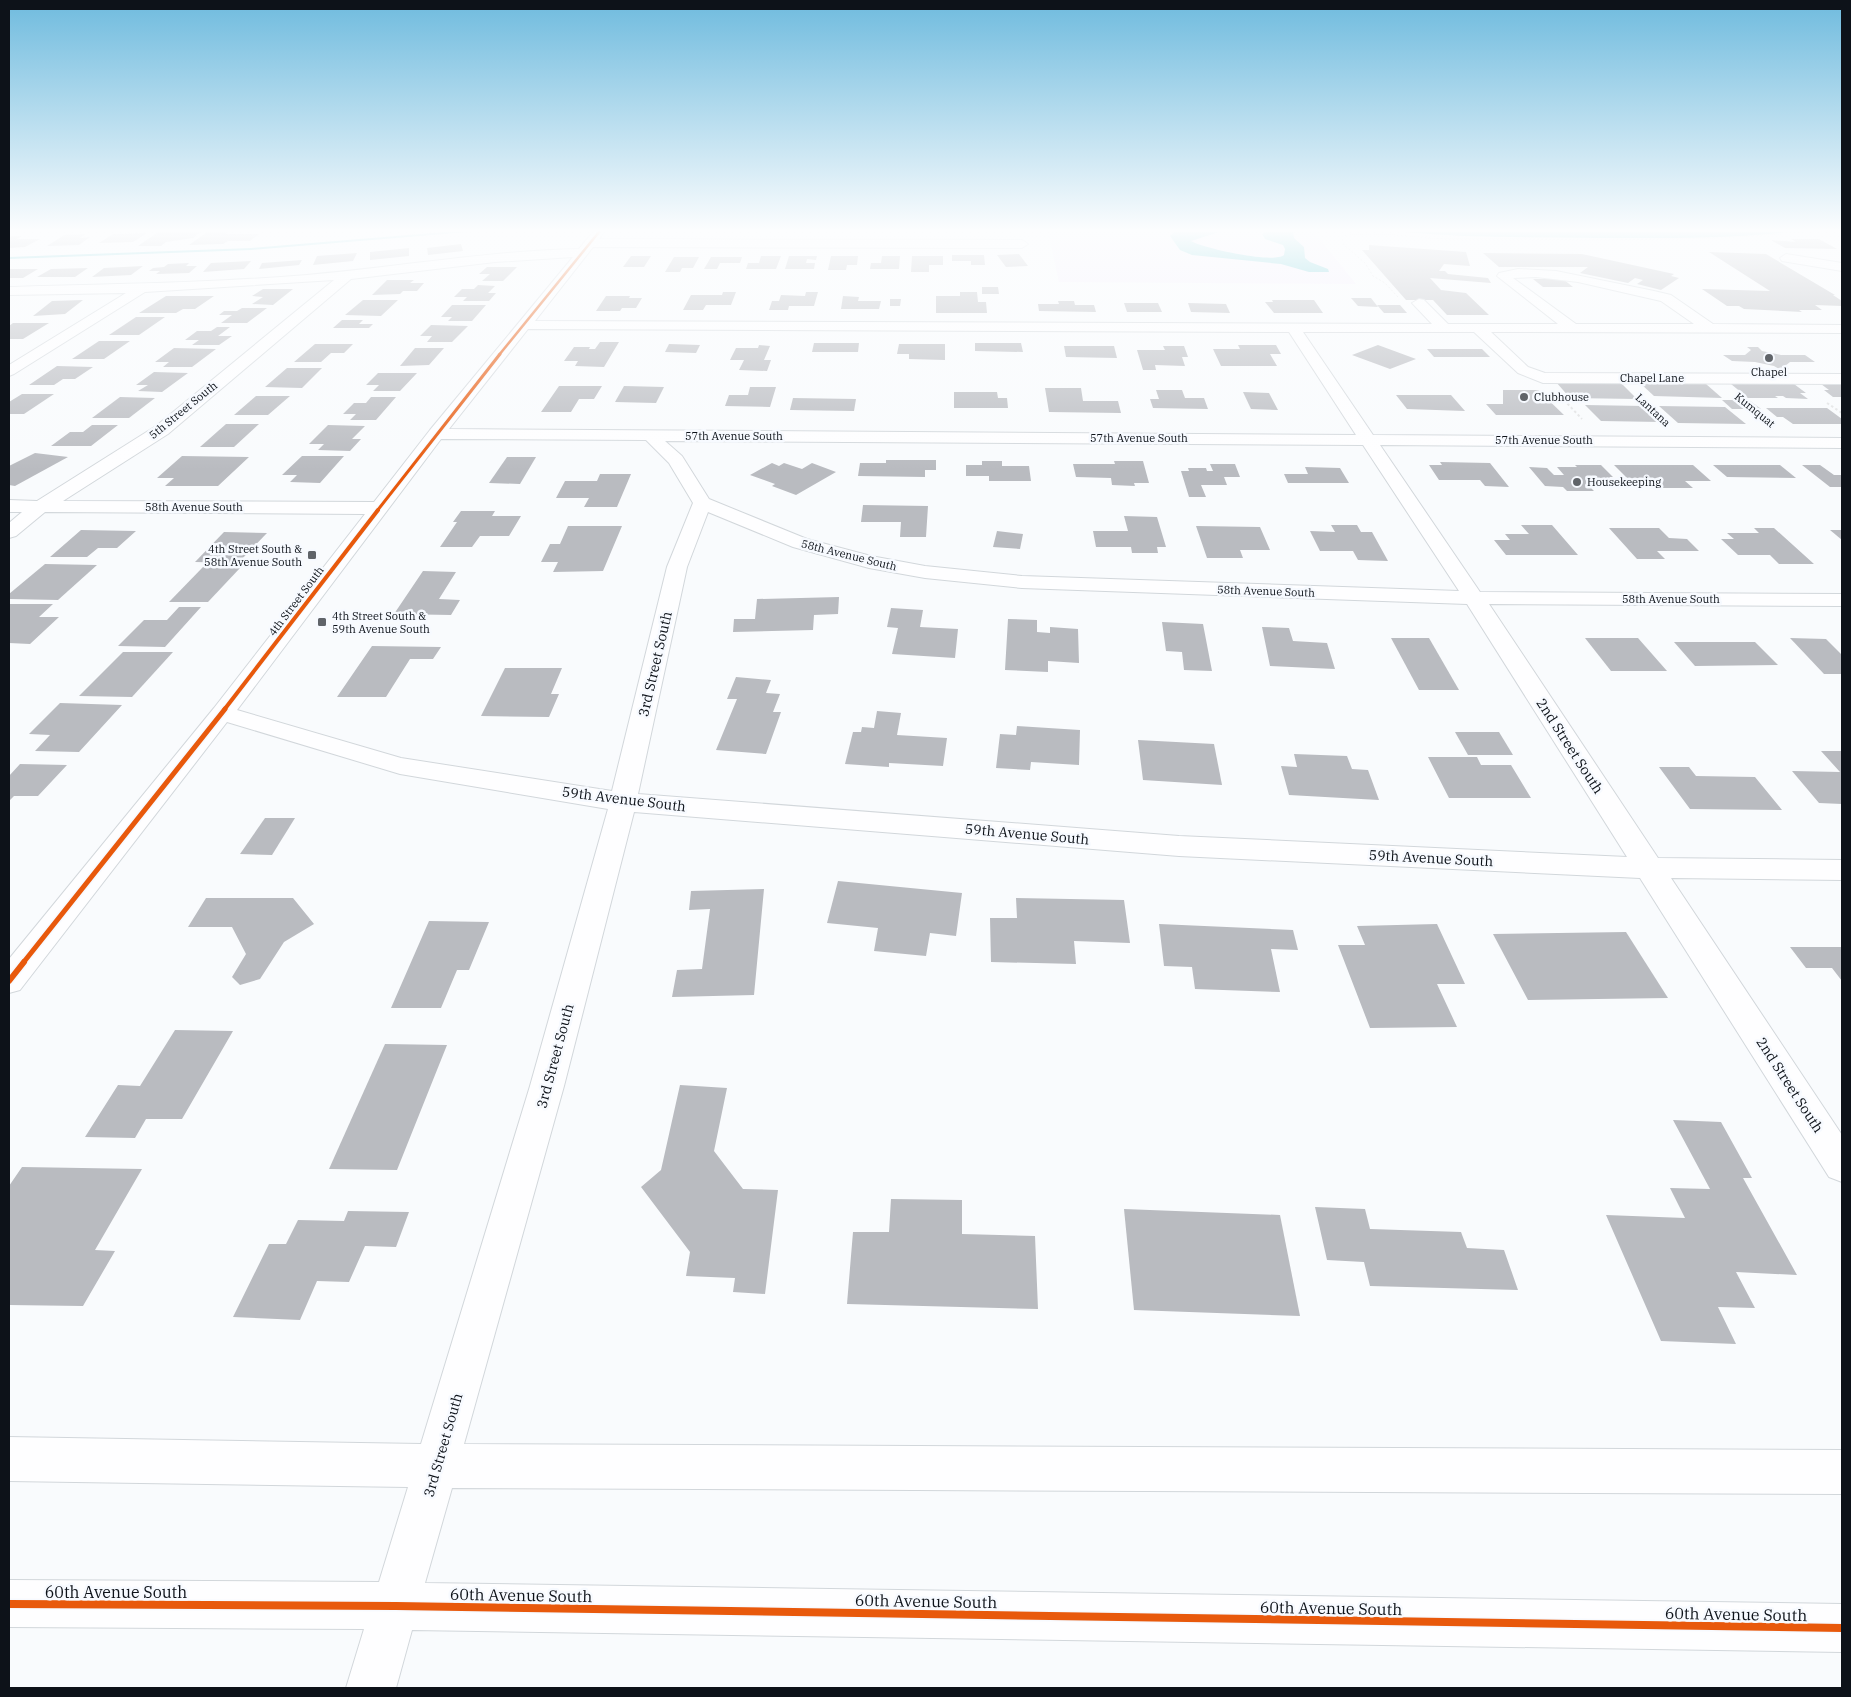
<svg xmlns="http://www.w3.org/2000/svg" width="1851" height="1697" font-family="'IBM Plex Serif',serif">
	<rect width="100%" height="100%" fill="#f9fbfd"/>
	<path fill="#f5effc" d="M1048 232H1314L1356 284 1059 282Z"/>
	<g fill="#59c5cf">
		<path d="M1174 232H1219L1191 241C1203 248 1273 264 1284 255L1285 249 1283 245 1265 239 1262 234 1266 232H1293L1294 238 1304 247 1305 258 1310 262 1328 269 1329 272H1309L1281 264 1192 255 1180 250 1170 236Z"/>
		<path d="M1403 232H1789C1725 239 1661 238 1596 238 1532 237 1467 238 1403 232Z"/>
	</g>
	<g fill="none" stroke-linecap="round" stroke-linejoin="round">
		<path fill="#59c5cf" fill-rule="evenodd" d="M444 232H468L251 250 9 259V257L251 248Z"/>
	</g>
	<g fill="#b9bbc0">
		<path d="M158 232H201L193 238 166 242 161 246H138Z"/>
		<path d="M207 232H228L226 234H259L250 241H228L223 244 189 245Z"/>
		<path d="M147 233 133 242 99 243 113 234Z"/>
		<path d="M85 234 80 238 90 237 79 245 47 246 64 235Z"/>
		<path d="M11 236H22L17 239H40L25 247 9 248V238Z"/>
		<path d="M1791 239H1819L1837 249 1785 248 1771 240 1796 242Z"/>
		<path d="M461 244 463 251 428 255 427 248Z"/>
		<path d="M1369 245 1466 252 1470 266 1444 264 1439 271H1445L1448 274 1488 278 1491 283 1430 278 1441 290 1466 293 1489 315H1447L1433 300H1406L1362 250H1369Z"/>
		<path d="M409 248V256L370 260V252Z"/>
		<path d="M1709 252 1766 254 1835 295H1833L1842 301V306L1815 305 1822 310H1799L1802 312 1744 309 1739 306H1727L1702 289 1770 291Z"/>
		<path d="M357 253 353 261 313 265 317 256Z"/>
		<path d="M1483 253 1582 254 1674 274 1671 276 1679 278 1661 290 1637 284 1643 280 1635 278 1628 283 1580 273 1588 267H1499Z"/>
		<path d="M1019 254 1028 266 1006 267 997 255Z"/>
		<path d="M952 255H984L985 265H971V261H952Z"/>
		<path d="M631 256H651L644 267H623Z"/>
		<path d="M761 256H781L776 269H746L748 263H759Z"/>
		<path d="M789 256H817L816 260 807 259 806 263H815L814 269H785Z"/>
		<path d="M831 256H858L857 265H847L846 270H828Z"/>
		<path d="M882 256H900L899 269H870L871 263H881Z"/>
		<path d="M912 256H943V265H929V272H911Z"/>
		<path d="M674 257H699L693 268H682L680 272H665Z"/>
		<path d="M711 257H742L740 263H720L717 269H704Z"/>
		<path d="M302 260 299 265 259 269 262 263Z"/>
		<path d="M251 261 244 269 203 272 211 263Z"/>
		<path d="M189 263 186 266H197L189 273 156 274 160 271H149L153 268 164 267 168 264Z"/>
		<path d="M143 266 131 275 92 277 104 268Z"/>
		<path d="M487 267H517L503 281H482L490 274H479Z"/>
		<path d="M88 268 75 277H37L51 269Z"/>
		<path d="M9 269H38L23 278H9Z"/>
		<path d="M1533 279H1563L1573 287H1543Z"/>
		<path d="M387 280H414L410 283H424L417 291H403L400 294 372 295Z"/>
		<path d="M478 285 495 286 488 293H496L489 301H463L467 297H454L462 289H474Z"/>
		<path d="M982 287H998L999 294H982Z"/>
		<path d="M263 289H293L273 305 252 304 263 297 252 296Z"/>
		<path d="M723 292H736L731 305H706L703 310H683L691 295H722Z"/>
		<path d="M806 292H818L814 306H789L788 310H769L772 301H779L781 295 805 296Z"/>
		<path d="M960 292H977L978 302H986L987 313H936V296H960Z"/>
		<path d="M166 296H214L195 309H183L176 313H139Z"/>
		<path d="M606 296H630L629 298H642L636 308H622L620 311H596Z"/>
		<path d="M843 296 859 297 858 301H881L879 309H841Z"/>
		<path d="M1351 298H1371L1378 307 1358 306Z"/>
		<path d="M890 299H901L900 306H890Z"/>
		<path d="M83 300 65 314 33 316 52 301Z"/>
		<path d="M363 300H398L381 316 345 315Z"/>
		<path d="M1272 300H1314L1323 313H1274L1265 302H1273Z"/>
		<path d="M1058 301H1074L1075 305H1094L1096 312 1039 311 1038 304H1059Z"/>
		<path d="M1124 303H1158L1162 312H1127Z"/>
		<path d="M1188 303 1226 304 1230 313 1191 312Z"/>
		<path d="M452 305H486L472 321H448L452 317H441Z"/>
		<path d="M1377 305H1400L1407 313H1384Z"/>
		<path d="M242 308H267L247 323H221L232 315H219L224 311H237Z"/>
		<path d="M136 317H165L139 335H109Z"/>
		<path d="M342 320H363L359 324H373L369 328H333Z"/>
		<path d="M13 323H49L23 339H9V326Z"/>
		<path d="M431 325 468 326 452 342H427L432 336H420Z"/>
		<path d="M217 327H230L218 336H232L219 345H192L199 340H185L197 331H211Z"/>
		<path d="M99 341H130L104 359H72Z"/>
		<path d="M600 342H619L604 367 575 366 578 361H564L574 347H590L589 349H595Z"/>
		<path d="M814 343H859L858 352H812Z"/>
		<path d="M975 343H1021L1023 352 975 351Z"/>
		<path d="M315 344H353L344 353H331L321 362H294Z"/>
		<path d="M669 344 700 345 696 353 665 352Z"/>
		<path d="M899 344H945V360L909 359V354H897Z"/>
		<path d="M759 345 770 346 764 360H771L767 371 739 370 744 360H730L736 348H758Z"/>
		<path d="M1238 345H1276L1281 354H1270L1277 366H1221L1213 349H1240Z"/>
		<path d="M1378 345 1416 359 1390 369 1352 355Z"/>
		<path d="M1064 346H1114L1117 358 1066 357Z"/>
		<path d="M1163 346H1184L1188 357H1182L1185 366 1155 365 1156 370H1143L1137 350H1165Z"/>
		<path d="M1747 347H1758L1762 351 1781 355H1805L1815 362H1790L1785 366 1789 369H1779L1774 366 1755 362 1732 361 1723 355H1745L1751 350Z"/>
		<path d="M174 348 216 349 192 367H163L169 362H155Z"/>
		<path d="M415 348H444L429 365 400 366Z"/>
		<path d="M1427 349H1482L1490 357H1434Z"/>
		<path d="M57 366 93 367 75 379H63L54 385H29Z"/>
		<path d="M287 368H322L302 388 265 387Z"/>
		<path d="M154 372 188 373 162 392 138 391 148 385H136Z"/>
		<path d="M378 373H417L400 391H373L379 385H366Z"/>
		<path d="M1556 382 1621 383 1637 399 1570 398Z"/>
		<path d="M1640 383 1706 384 1722 398 1654 396Z"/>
		<path d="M1731 384H1794L1806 393H1800L1808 399 1786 398 1783 396H1775L1778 398H1748Z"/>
		<path d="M1821 384 1842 385V397H1833L1824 390H1829Z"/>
		<path d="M559 386H602L594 399H579L571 412H541Z"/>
		<path d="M624 386 664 387 656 403 615 402Z"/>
		<path d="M750 387H776L770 407 725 406 729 395H748Z"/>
		<path d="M1045 388H1081L1083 401H1118L1121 413 1049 412Z"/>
		<path d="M1156 390H1182L1185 398H1204L1208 409 1153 408 1150 399H1159Z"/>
		<path d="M1503 390H1538L1564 415H1496L1486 404H1503Z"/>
		<path d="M954 392H997L998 398H1007L1008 408H954Z"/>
		<path d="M1243 392 1269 393 1278 410 1251 409Z"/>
		<path d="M22 394H54L24 414H9V402Z"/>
		<path d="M1396 395H1451L1465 411 1407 409Z"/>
		<path d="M256 396H290L268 415H234Z"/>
		<path d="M120 397 155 398 129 418H92Z"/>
		<path d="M371 397H396L376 420H350L356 414H343L354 403H366Z"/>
		<path d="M793 398 856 399 854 411 790 410Z"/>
		<path d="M1722 400H1749L1761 409H1732Z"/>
		<path d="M1585 405 1644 406 1661 422 1601 421Z"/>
		<path d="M1659 406 1725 407 1746 424 1678 423Z"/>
		<path d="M1766 408H1827L1842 419V424H1793L1783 417H1777Z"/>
		<path d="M226 424H259L234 447H200Z"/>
		<path d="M92 425H118L91 446H51L70 432H83Z"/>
		<path d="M328 425 365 426 352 439H361L350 451 318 450 324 444H309Z"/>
		<path d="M35 453 68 457 15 486 9 485V466Z"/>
		<path d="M182 456 249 457 218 486H165L174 478H157Z"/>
		<path d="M302 456H344L320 483 290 482 297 475H282Z"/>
		<path d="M507 457H536L520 484 489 483Z"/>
		<path d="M886 460H936V470H925V477L858 476 860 463H886Z"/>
		<path d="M982 461H1002V466H1029L1031 481H989V476H966V465H982Z"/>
		<path d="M1114 461H1143L1149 483H1134L1135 486 1112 485 1111 478 1076 477 1073 464H1115Z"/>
		<path d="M1440 462 1490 463 1509 487 1485 486 1480 480H1439L1429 465H1442Z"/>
		<path d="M772 463 779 466 784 463 802 469 812 463 836 472 796 495 772 486 775 484 750 475Z"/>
		<path d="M1210 464H1235L1240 477H1224L1227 485H1201L1206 497H1189L1181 471H1189L1188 468H1206L1207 471H1213Z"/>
		<path d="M1575 465H1601L1613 477H1609L1618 486H1589L1594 491H1567L1563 487 1545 486 1529 467 1547 468 1554 475H1564L1557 467H1577Z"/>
		<path d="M1614 465H1693L1711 481H1685L1693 488H1659L1652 481H1630Z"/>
		<path d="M1713 465H1780L1796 478 1727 477Z"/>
		<path d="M1802 465H1820L1834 475H1842V487H1830Z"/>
		<path d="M1305 467 1340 468 1349 483H1288L1284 474H1308Z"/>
		<path d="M600 474H631L617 507H584L589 498H556L565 481H597Z"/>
		<path d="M863 505 928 506 926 537H900L901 522H861Z"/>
		<path d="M461 511H495L492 516H521L509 536H480L472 547H440L457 522H453Z"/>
		<path d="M1124 516 1157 517 1166 547H1157L1158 553H1132L1131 547H1096L1093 531H1128Z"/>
		<path d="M1331 525H1357L1361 532H1372L1388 561 1358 560 1353 551H1320L1310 531 1335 532Z"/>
		<path d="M1521 525H1552L1578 555H1506L1494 540H1510L1505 534H1529Z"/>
		<path d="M568 526H622L603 571 553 572 558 562H541L550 544H560Z"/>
		<path d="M1196 526 1260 527 1270 550H1240L1243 558H1207Z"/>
		<path d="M1609 528H1659L1669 538 1687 539 1699 551H1657L1665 559H1637Z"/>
		<path d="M1754 528H1774L1814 564H1779L1770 555H1738L1721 539H1734L1727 533H1759Z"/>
		<path d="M81 530 136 531 117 548H98L87 557H50Z"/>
		<path d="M1830 530H1842V540Z"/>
		<path d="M997 531 1023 534 1020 549 993 547Z"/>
		<path d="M224 532 267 533 238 563 195 562Z"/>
		<path d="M45 564 97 565 58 600 9 599V594Z"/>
		<path d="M203 567 240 568 208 602H169Z"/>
		<path d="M423 571 456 572 439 599 460 600 451 615 394 614Z"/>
		<path d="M839 597 838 614 814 615 813 630 733 632 734 619H755L757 599Z"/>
		<path d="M9 604H53L39 617H59L30 644 9 643Z"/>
		<path d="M179 607H201L165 647 118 646 144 620H167Z"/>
		<path d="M891 608 923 610 920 627 958 629 955 658 892 654 898 628 887 627Z"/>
		<path d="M1008 619 1037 620V632L1050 633V627L1078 629 1079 663 1048 661V672L1005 670Z"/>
		<path d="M1162 622 1203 624 1212 671 1184 670 1182 652 1166 651Z"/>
		<path d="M1262 627 1289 628 1293 641 1327 643 1335 669 1270 666Z"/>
		<path d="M1391 638H1429L1459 690H1419Z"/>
		<path d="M1585 638H1638L1667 671H1611Z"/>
		<path d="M1790 638 1826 639 1842 655V674H1824Z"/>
		<path d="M1674 642H1755L1778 665 1695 666Z"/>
		<path d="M372 646 441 647 433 659H410L386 697H337Z"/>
		<path d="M123 652H173L132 697 79 696Z"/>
		<path d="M505 668H562L551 694H559L549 717 481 716Z"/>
		<path d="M736 677 771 680 766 693 780 694 773 712H781L766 754 716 750 737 699H727Z"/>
		<path d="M60 703 122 705 79 752 35 751 50 735 29 734Z"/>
		<path d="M877 711 901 713 897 735 947 738 943 766 889 763V767L845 764 853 732H861L862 727 874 728Z"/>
		<path d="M1017 726 1080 730 1079 765 1031 762 1030 770 996 768 1000 734 1016 735Z"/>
		<path d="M1455 732H1499L1513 755H1468Z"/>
		<path d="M1138 740 1214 744 1222 785 1143 780Z"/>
		<path d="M1821 751H1842V804L1819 803 1792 771 1840 772Z"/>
		<path d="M1294 754 1347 756 1352 769 1368 770 1379 800 1289 795 1281 766 1297 767Z"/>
		<path d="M1428 757H1477L1481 765H1511L1531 798H1449Z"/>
		<path d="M20 764 67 765 38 796H14L9 801V776Z"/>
		<path d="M1659 767H1689L1696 776 1755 777 1782 810 1690 809Z"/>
		<path d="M265 818H295L272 855 240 854Z"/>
		<path d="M838 881 962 893 956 936 930 933 926 956 874 951 878 928 827 923Z"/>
		<path d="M764 889 754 995 672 997 677 970 702 969 710 909 689 910 691 891Z"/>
		<path d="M206 898H293L314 924 284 942 260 979 240 985 232 977 246 954 232 927H188Z"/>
		<path d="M1016 898 1124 900 1130 943 1074 941 1076 964 991 962 990 918H1017Z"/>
		<path d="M429 921 489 922 469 970H457L441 1008H391Z"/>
		<path d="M1159 924 1293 930 1298 950 1271 949 1280 992 1195 989 1192 967 1164 966Z"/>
		<path d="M1437 924 1465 984H1437L1457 1027 1370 1028 1338 945H1365L1357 926Z"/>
		<path d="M1626 932 1668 998 1528 1000 1493 934Z"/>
		<path d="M1790 947H1842V981L1832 968H1806Z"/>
		<path d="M175 1030 233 1031 182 1119H146L135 1138 85 1137 118 1085 140 1086Z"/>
		<path d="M385 1044 447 1045 397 1170 329 1169Z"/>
		<path d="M680 1085 727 1088 714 1151 743 1189 778 1190 765 1294 733 1292 735 1278 686 1276 690 1252 641 1187 661 1170Z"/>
		<path d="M1673 1120 1721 1122 1752 1178H1743L1797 1275 1736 1272 1755 1308 1718 1307 1736 1344 1661 1341 1606 1215 1685 1218 1670 1188 1710 1189Z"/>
		<path d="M22 1167 142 1169 95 1250 115 1251 83 1306 9 1305V1186Z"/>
		<path d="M891 1199 962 1200V1234L1035 1236 1038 1309 847 1304 853 1232H889Z"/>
		<path d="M1315 1207 1365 1209 1370 1229 1461 1232 1467 1248 1504 1250 1518 1290 1370 1286 1364 1262 1327 1260Z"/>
		<path d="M1124 1209 1280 1215 1300 1316 1134 1310Z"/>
		<path d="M348 1211 409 1212 396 1247 365 1246 349 1282 317 1281 300 1320 233 1317 269 1244H286L298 1220 344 1221Z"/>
	</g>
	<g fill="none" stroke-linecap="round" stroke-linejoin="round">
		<g stroke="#d2d7db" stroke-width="2">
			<g id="minor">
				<path d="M593 232H604L599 239 1022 240 1028 244 1022 248 593 247 535 321 1432 324 1412 303 1419 299 1424 300 1448 324H1558L1497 276 1499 273 1518 269 1556 271 1654 291 1671 295 1713 324 1842 325V333L1491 332 1528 367 1545 373 1842 374V384L1543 383 1518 373 1474 332H1303L1373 435 1842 438V448L1380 445 1480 592 1842 594V606L1489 604 1658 858 1842 860V880L1671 878 1842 1135V1182L1829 1177 1640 878 1179 856 634 812 564 1086 464 1444 1842 1450V1494L452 1488 425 1583 1842 1604V1652L412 1630 396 1688H346L364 1629 9 1627V1580L379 1582 408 1487 9 1481V1437L421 1444 530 1086 608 809 400 774 227 722 20 990 9 993V959L214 708 365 514 45 512 16 536 9 538V523L22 512H9V500L37 501 156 426 334 280 145 292 14 374 9 376V365L126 293 9 295V287C108 284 208 283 307 275 398 267 488 251 579 249ZM573 257 430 430 374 502 63 501 168 434 351 279 495 262ZM1536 277 1578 282 1661 301 1694 324H1576L1513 278ZM528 329 1289 332 1356 435 449 429ZM441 439 646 440 669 463 693 503 667 567 612 791 401 758 237 710ZM665 441 1363 445 1459 591 1022 576 925 566 871 556 807 539 709 499 682 456ZM708 512 793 547 869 568 925 578 1022 588 1467 604 1627 857 1179 836 638 794 687 567Z"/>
				<path d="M1786 254 1842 263V271L1782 261 1780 258Z"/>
			</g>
		</g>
		<path stroke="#e0e1e2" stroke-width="1" stroke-dasharray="2 2" stroke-linecap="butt" d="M1398 297 1385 283 1373 276 1365 263 1344 245 1342 236C1379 230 1418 239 1455 239 1570 239 1686 243 1800 232"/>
		<g stroke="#e0e1e2" stroke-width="2" stroke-dasharray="2.5 2.5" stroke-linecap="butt">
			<path d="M1564 400 1582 419"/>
			<path d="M1645 402 1662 418"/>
			<path d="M1745 402 1765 419"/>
			<path d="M1827 403 1842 413"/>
		</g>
		<use href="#minor" fill="#fefeff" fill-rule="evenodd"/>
		<g stroke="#f7faff" stroke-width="4">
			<path id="cycleway-far5" d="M499 355 599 232"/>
		</g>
		<g stroke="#f7faff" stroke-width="5">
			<path id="cycleway-far4" d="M377 511 500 354"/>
		</g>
		<g stroke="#f7faff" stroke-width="6">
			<path id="cycleway-far3" d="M224 710 378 510"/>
		</g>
		<g stroke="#f7faff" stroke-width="8">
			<path id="cycleway-far2" d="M23 963 225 709"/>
		</g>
		<g stroke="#f7faff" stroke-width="9">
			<path id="cycleway-far1" d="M9 981 24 962"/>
		</g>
		<g stroke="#f7faff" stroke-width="11">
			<path id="cycleway" d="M9 1604 396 1606 1842 1628"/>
		</g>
		<use href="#cycleway-far5" stroke="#e8590c" stroke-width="2.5"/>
		<use href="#cycleway-far4" stroke="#e8590c" stroke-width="3"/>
		<use href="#cycleway-far3" stroke="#e8590c" stroke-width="4"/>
		<use href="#cycleway-far2" stroke="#e8590c" stroke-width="5"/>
		<use href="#cycleway-far1" stroke="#e8590c" stroke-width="6"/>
		<use href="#cycleway" stroke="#e8590c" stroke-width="8"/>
	</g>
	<linearGradient id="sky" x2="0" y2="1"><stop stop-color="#6fbbde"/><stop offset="0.49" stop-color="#fcfdfe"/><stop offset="1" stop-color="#fcfdfe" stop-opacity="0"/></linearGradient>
	<rect width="1851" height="470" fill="url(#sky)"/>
	<g fill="#606469" stroke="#f7faff" stroke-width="2">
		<circle cx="1769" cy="358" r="5"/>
		<circle cx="1524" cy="397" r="5"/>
		<circle cx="1577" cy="482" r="5"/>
		<rect x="307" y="550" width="10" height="10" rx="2.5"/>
		<rect x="317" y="617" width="10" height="10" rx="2.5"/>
	</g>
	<g text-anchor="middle" stroke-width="5" stroke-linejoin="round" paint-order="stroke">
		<g font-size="11" fill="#0d1219" stroke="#f7faff" text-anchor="start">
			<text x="1769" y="376" text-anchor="middle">Chapel</text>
			<text x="1534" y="401">Clubhouse</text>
			<text x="1587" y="486">Housekeeping</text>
			<text x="302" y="553" text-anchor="end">4th Street South &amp;<tspan x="302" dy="13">58th Avenue South</tspan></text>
			<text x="332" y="620">4th Street South &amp;<tspan x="332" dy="13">59th Avenue South</tspan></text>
		</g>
		<g font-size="11" fill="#0d1219" stroke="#f7faff">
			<text x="1652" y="382">Chapel Lane</text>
			<text transform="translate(183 410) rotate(-39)" y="4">5th Street South</text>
			<text transform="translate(1653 410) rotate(43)" y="4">Lantana</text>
			<text transform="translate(1755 410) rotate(39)" y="4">Kumquat</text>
			<text x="734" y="440">57th Avenue South</text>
			<text x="1139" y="442">57th Avenue South</text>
			<text x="1544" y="444">57th Avenue South</text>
			<text x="194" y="511">58th Avenue South</text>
			<text transform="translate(849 555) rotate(14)" y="4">58th Avenue South</text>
			<text transform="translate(1266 591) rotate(2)" y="4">58th Avenue South</text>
			<text x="1671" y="603">58th Avenue South</text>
			<text transform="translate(296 601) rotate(-53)" y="4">4th Street South</text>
		</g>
		<g font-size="14" fill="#0d1219" stroke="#f7faff">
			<text transform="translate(655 664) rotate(-77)" y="5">3rd Street South</text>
			<text transform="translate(1570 746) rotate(57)" y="5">2nd Street South</text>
			<text transform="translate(624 799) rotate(7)" y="5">59th Avenue South</text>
			<text transform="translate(1027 834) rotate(5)" y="5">59th Avenue South</text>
			<text transform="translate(1431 858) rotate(3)" y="5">59th Avenue South</text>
			<text transform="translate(555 1056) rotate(-75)" y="5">3rd Street South</text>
			<text transform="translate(1790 1085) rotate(57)" y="5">2nd Street South</text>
			<text transform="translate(443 1445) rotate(-74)" y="5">3rd Street South</text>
		</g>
		<g font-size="16" fill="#0d1219" stroke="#f7faff">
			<text x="116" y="1598">60th Avenue South</text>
			<text transform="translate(521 1595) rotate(1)" y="6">60th Avenue South</text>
			<text transform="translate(926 1601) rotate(1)" y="6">60th Avenue South</text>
			<text transform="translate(1331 1608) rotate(1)" y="6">60th Avenue South</text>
			<text transform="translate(1736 1614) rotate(1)" y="6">60th Avenue South</text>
		</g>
	</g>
	<rect width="1851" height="1697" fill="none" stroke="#0d1219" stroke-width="20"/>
</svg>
